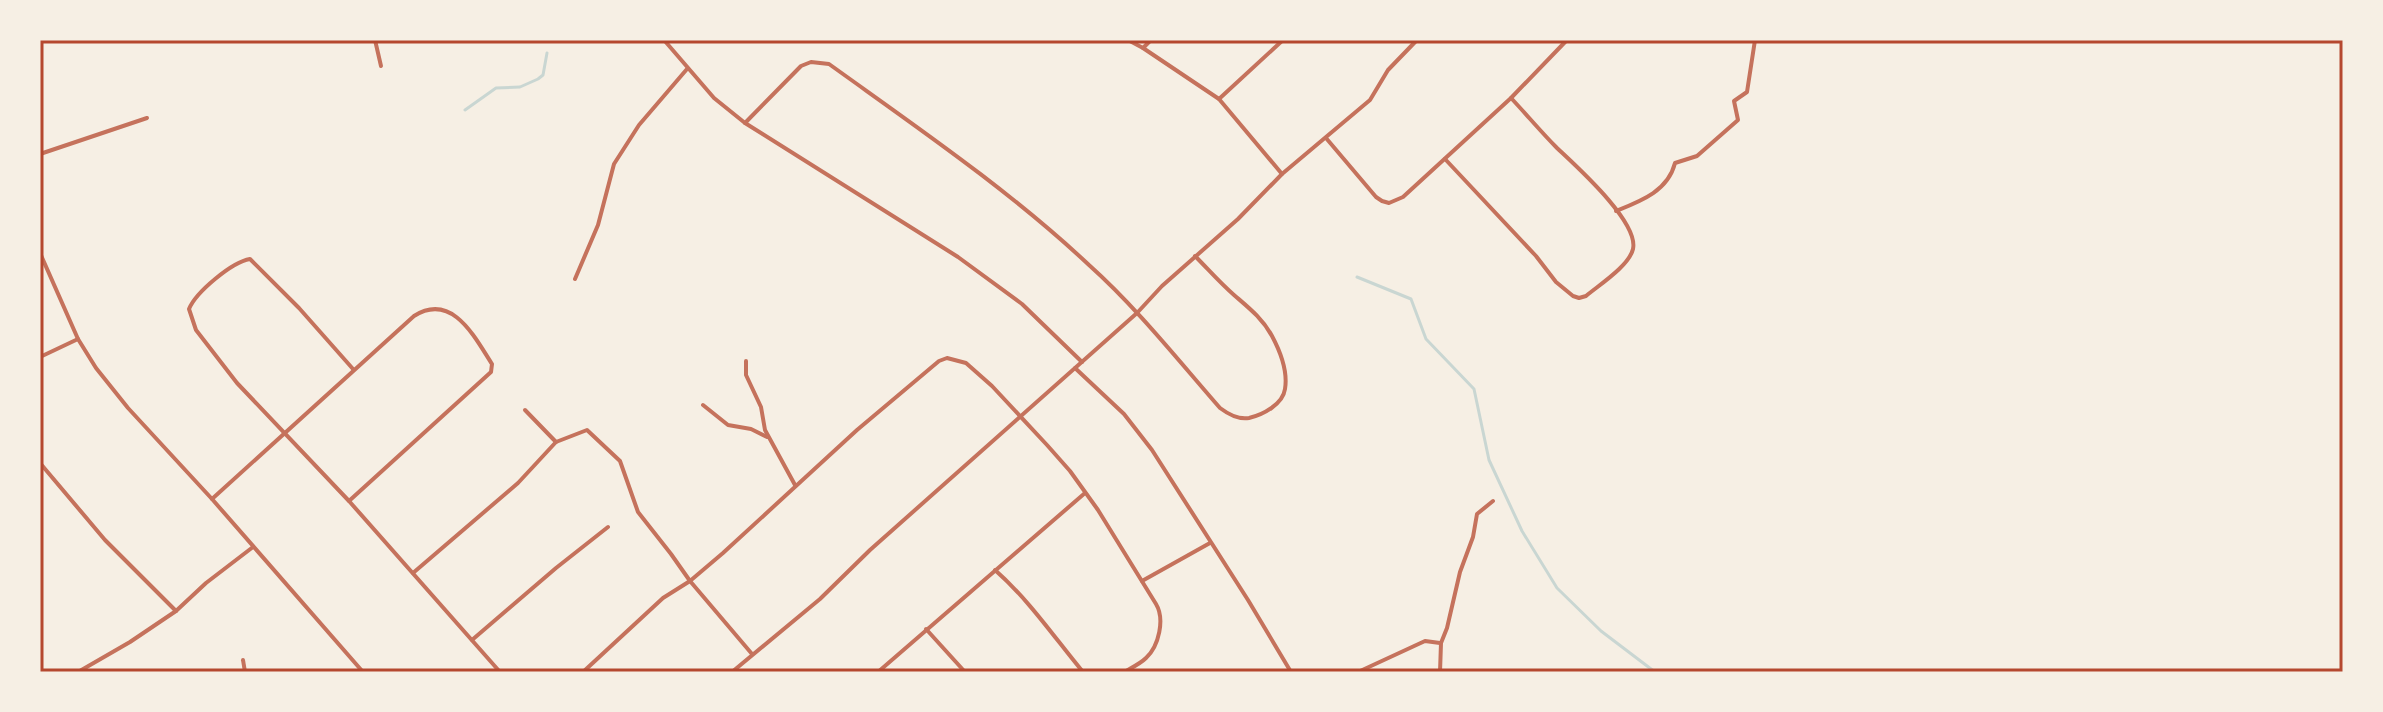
<svg xmlns="http://www.w3.org/2000/svg" width="2383" height="712" font-family="'Varela Round',sans-serif">
	<rect width="100%" height="100%" fill="#f6efe4"/>
	<g fill="none" stroke-linecap="round" stroke-linejoin="round">
		<g stroke="#c9d6d2" stroke-width="3">
			<path d="M465 110 496 88 520 87 538 79 543 75 547 53"/>
			<path d="M1357 277 1411 299 1426 339 1474 389 1489 460 1522 531 1557 588 1601 631 1655 672"/>
		</g>
		<g stroke="#c5725c" stroke-width="4">
			<path d="M375 40 381 66"/>
			<path d="M664 40 714 98 745 123 958 257 1022 304 1082 362"/>
			<path d="M1128 40 1143 48 1219 99 1282 174"/>
			<path d="M1143 48 1151 40"/>
			<path d="M1219 99 1283 40"/>
			<path d="M745 123 801 66 811 62 829 64C918 128 1009 190 1089 265 1137 308 1178 360 1220 408 1228 414 1238 420 1249 418 1263 415 1283 404 1285 389 1288 371 1280 351 1272 336 1262 318 1249 308 1234 295 1220 283 1208 269 1195 256"/>
			<path d="M1326 138 1376 197 1382 201 1389 203 1403 197 1511 98 1567 40"/>
			<path d="M40 154 147 118"/>
			<path d="M1445 159 1536 256 1556 282 1573 296 1579 298 1586 296C1599 285 1629 266 1633 249 1639 222 1576 166 1557 148 1541 132 1527 115 1511 98"/>
			<path d="M1616 211C1641 201 1668 191 1675 163L1697 156 1738 120 1734 101 1747 92 1755 40"/>
			<path d="M40 253 78 339 96 368 128 408 212 499 363 672"/>
			<path d="M575 279 598 225 614 164 639 125 687 69"/>
			<path d="M40 357 78 339"/>
			<path d="M746 361V375L761 407 765 430 795 485"/>
			<path d="M1075 368 1124 414 1152 450 1248 600 1291 672"/>
			<path d="M353 369 299 308 250 259C232 262 196 292 189 309L196 330 237 383 349 501 500 672"/>
			<path d="M703 405 728 425 751 429 767 437"/>
			<path d="M525 410 556 442"/>
			<path d="M40 463 105 540 176 611"/>
			<path d="M212 499 414 316C452 292 474 336 492 364L491 372 349 501"/>
			<path d="M995 570C1029 600 1054 637 1083 672"/>
			<path d="M413 573 518 483 556 442 587 430 620 461 638 512 671 554 690 581 752 654"/>
			<path d="M1142 581 1210 543"/>
			<path d="M926 629 965 672"/>
			<path d="M472 640 556 568 608 527"/>
			<path d="M243 660 245 672"/>
			<path d="M78 672 130 642 176 611 206 583 253 547"/>
			<path d="M583 672 663 598 690 581 723 553 857 430 939 361 947 358 966 363 992 386 1047 445 1070 471 1098 510 1156 604C1165 619 1159 646 1146 658 1140 664 1131 668 1124 672"/>
			<path d="M732 672 820 599 870 550 1137 313 1162 286 1238 219 1282 174 1370 100 1388 70 1417 40"/>
			<path d="M878 672 1085 493"/>
			<path d="M1358 672 1425 641 1440 643"/>
			<path d="M1440 672 1441 643 1447 628 1460 572 1473 537 1477 514 1493 501"/>
		</g>
	</g>
	<rect width="2383" height="712" fill="none" stroke="#f6efe4" stroke-width="84"/>
	<rect x="42" y="42" width="2299" height="628" fill="none" stroke="#b5482f" stroke-width="3"/>
</svg>
